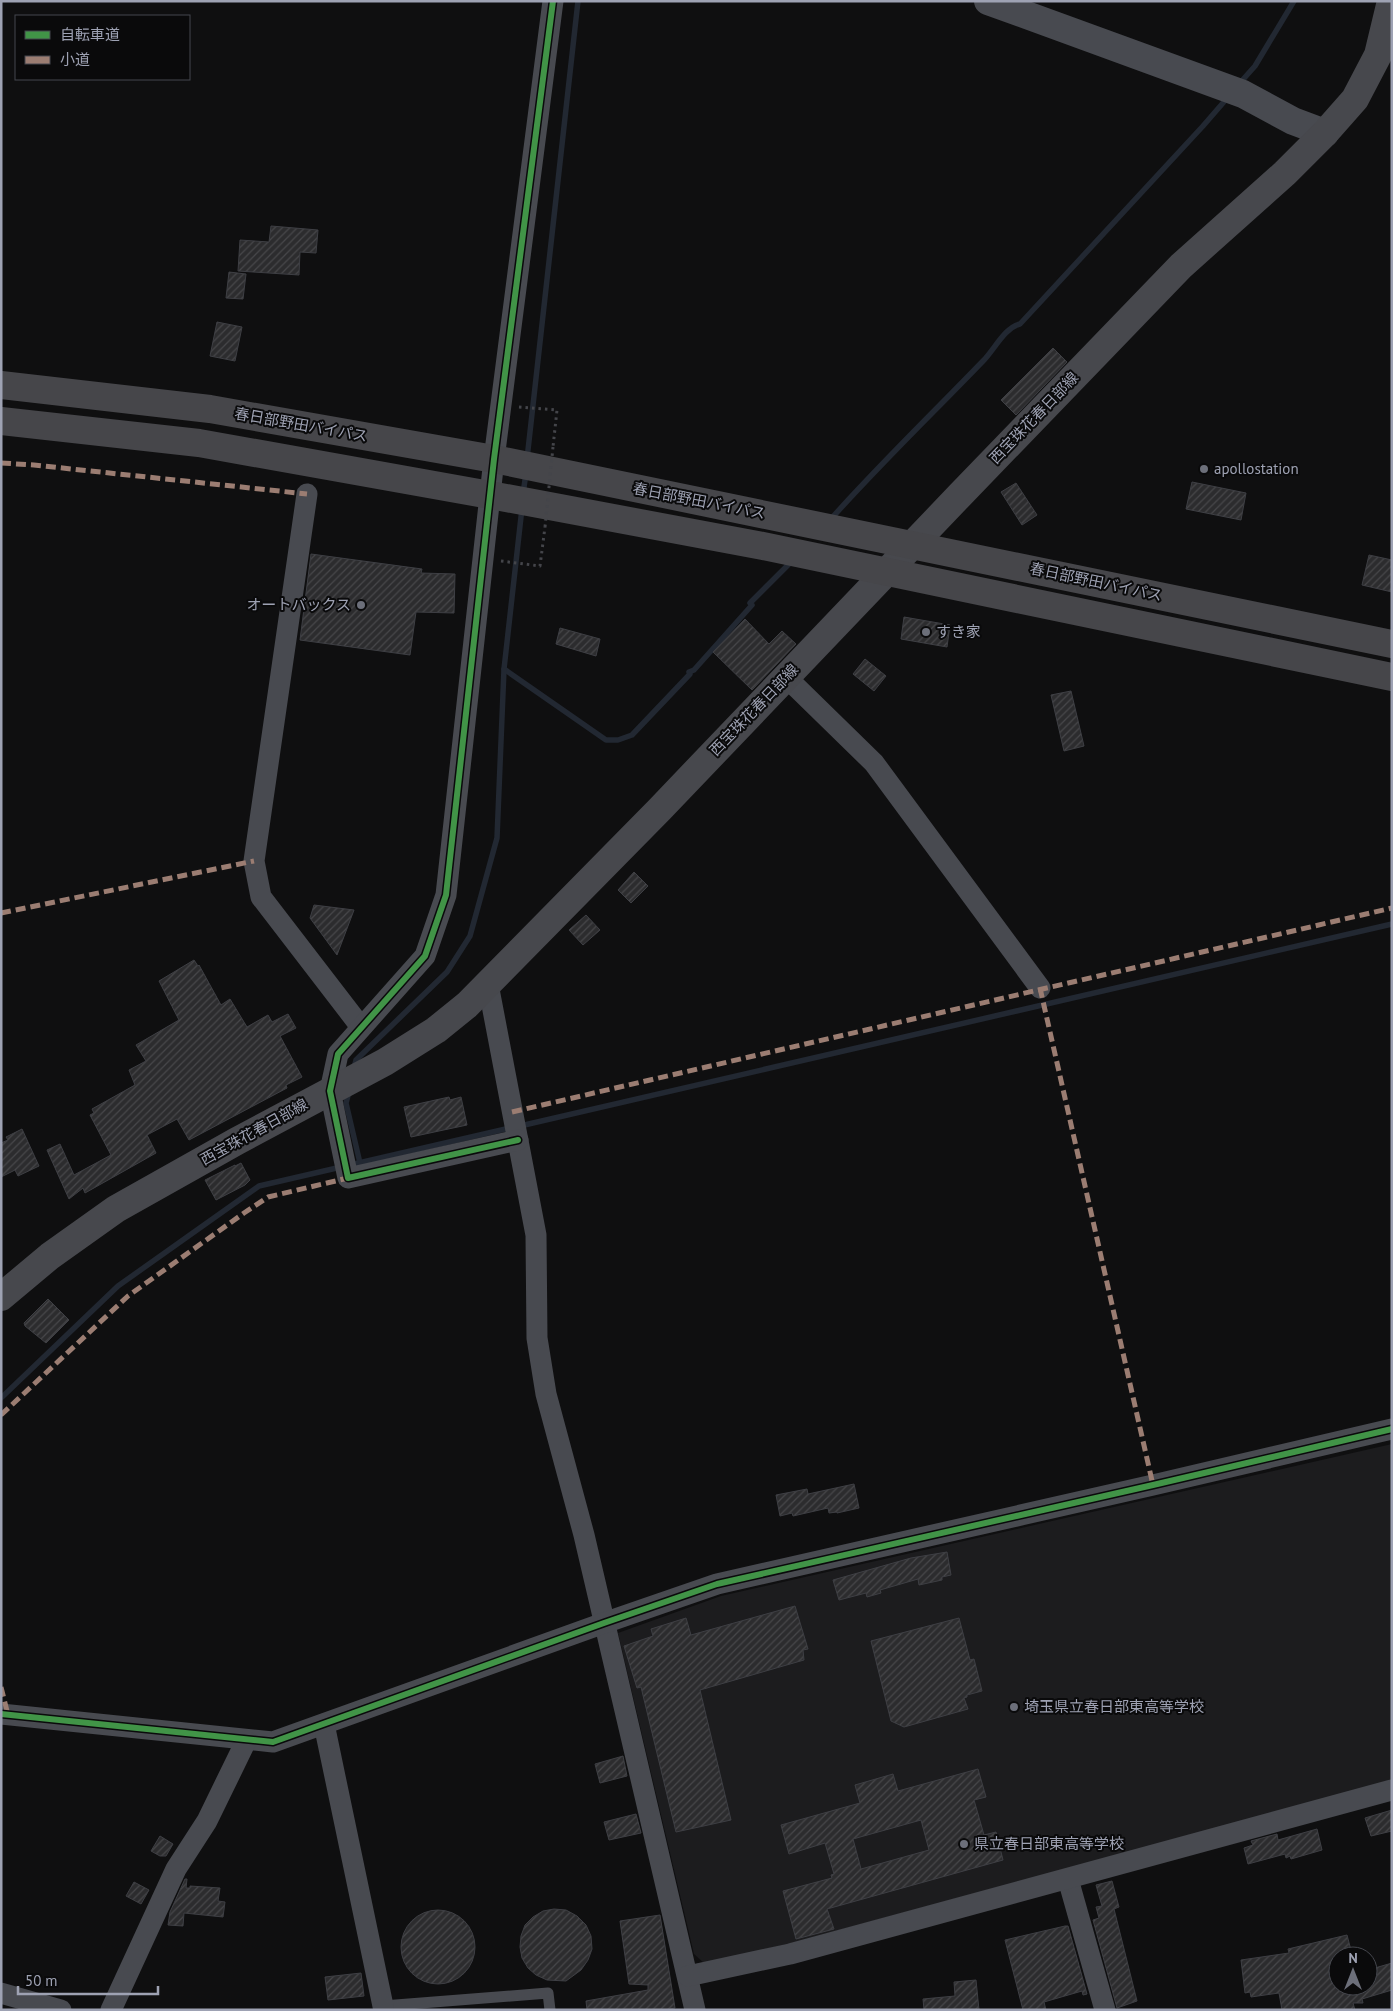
<svg xmlns="http://www.w3.org/2000/svg" width="1393" height="2011" font-family="'PT Sans','Noto Sans JP',sans-serif">
	<defs>
		<pattern id="building-hatch" width="6" height="6" patternUnits="userSpaceOnUse" patternTransform="scale(1.25)"><rect width="6" height="6" fill="#2c2c2e"/><path d="M-1 1l2-2M0 6l6-6M5 7l2-2" fill="none" stroke="#47474a"/></pattern>
	</defs>
	<rect width="100%" height="100%" fill="#0f0f10"/>
	<path fill="#1c1c1e" d="M1392 1444V1781L791 1943 705 1964 694 1954 618 1633 721 1596Z"/>
	<g fill="none" stroke-linecap="round" stroke-linejoin="round">
		<g stroke="#222832" stroke-width="5.5">
			<path d="M1239 84 1255 66 1294 1"/>
			<path d="M527 459 578 1"/>
			<path d="M523 494 526 473"/>
			<path d="M830 520C879 465 932 414 983 361 994 350 1005 327 1020 324L1203 126 1229 96"/>
			<path d="M504 669 606 740H618L632 735 690 674 689 672 694 670 752 605 750 603 793 560"/>
			<path d="M354 1068 356 1060 447 972 470 936 497 838 504 669 522 508"/>
			<path d="M349 1092 346 1103 360 1163"/>
			<path d="M520 1126 1392 924"/>
			<path d="M1 1398 118 1286 259 1186 510 1128"/>
		</g>
	</g>
	<g fill="url(#building-hatch)" stroke="#3e3f44" fill-rule="evenodd">
		<path d="M271 226 318 230 316 253 300 252 299 275 238 271 240 240 269 242Z"/>
		<path d="M229 272 246 274 243 299 226 298Z"/>
		<path d="M217 322 242 327 235 361 210 356Z"/>
		<path d="M1053 348 1067 362 1016 415 1001 400Z"/>
		<path d="M1192 482 1246 493 1241 520 1186 509Z"/>
		<path d="M1016 483 1037 515 1022 525 1001 492Z"/>
		<path d="M311 554 422 569 421 573 455 574 454 613 416 612 410 655 300 640Z"/>
		<path d="M1369 555 1392 560V592L1362 585Z"/>
		<path d="M904 617 950 625 947 647 901 639Z"/>
		<path d="M745 619 769 644 782 631 796 644 752 690 713 652Z"/>
		<path d="M560 628 600 639 596 656 556 644Z"/>
		<path d="M865 659 886 676 874 691 853 674Z"/>
		<path d="M1071 691 1084 746 1064 751 1051 695Z"/>
		<path d="M634 872 648 886 631 903 618 890Z"/>
		<path d="M314 905 354 910 337 955 310 918Z"/>
		<path d="M586 915 600 930 583 945 569 930Z"/>
		<path d="M194 960 198 966 199 965 221 1005 230 999 247 1027 268 1015 272 1022 288 1014 296 1028 280 1036 302 1077 286 1085 287 1088 189 1140 177 1119 147 1135 156 1153 85 1193 83 1188 69 1199 47 1150 60 1144 74 1175 111 1155 90 1115 94 1113 92 1109 135 1085 129 1070 146 1061 136 1045 179 1020 159 981Z"/>
		<path d="M449 1097 450 1100 461 1097 467 1125 411 1137 404 1107Z"/>
		<path d="M22 1129 39 1166 18 1176 15 1170 1 1177V1143L8 1140 6 1137Z"/>
		<path d="M241 1163 250 1180 245 1185 216 1200 205 1180 235 1165V1166Z"/>
		<path d="M48 1299 69 1320 46 1343 25 1326 24 1323Z"/>
		<path d="M854 1484 859 1508 837 1513V1512L829 1513 828 1508 793 1516 792 1513 780 1516 776 1495 807 1489 808 1494Z"/>
		<path d="M947 1552 951 1575 942 1577V1580L919 1585 918 1579 880 1590 881 1593 867 1597 866 1593 839 1600 833 1580 911 1558Z"/>
		<path d="M795 1606 808 1649 803 1650 804 1660 700 1690 731 1820 676 1832 641 1687 637 1688 624 1646 653 1636 651 1629 686 1618 691 1635Z"/>
		<path d="M959 1618 970 1660 974 1659 982 1691 967 1695V1697L964 1698 968 1709 904 1727 891 1721 871 1641Z"/>
		<path d="M623 1756 627 1776 600 1783 595 1764Z"/>
		<path d="M978 1769 986 1797 974 1800 984 1835 996 1832 1003 1860 827 1909 834 1929 796 1939 783 1891 832 1878 831 1875 834 1874 825 1843 789 1854 781 1825 860 1803 855 1785 893 1774 898 1791ZM921 1820 929 1850 861 1869 853 1839Z"/>
		<path d="M1392 1810V1831L1371 1836 1365 1818Z"/>
		<path d="M636 1814 641 1833 609 1840 604 1822Z"/>
		<path d="M1317 1829 1322 1850 1291 1859 1290 1856 1286 1858 1285 1854 1248 1864 1244 1848 1253 1845 1251 1841 1277 1834 1278 1840Z"/>
		<path d="M160 1836 173 1844 166 1856H160L151 1851Z"/>
		<path d="M185 1879H187L186 1888H190V1886L220 1888 218 1901 225 1902 223 1917 184 1913 183 1926 168 1925 170 1912Z"/>
		<path d="M1112 1881 1119 1907 1114 1909 1137 2001 1117 2008 1093 1920 1099 1918 1096 1907 1102 1906 1096 1885Z"/>
		<path d="M134 1882 149 1890 141 1904 126 1896Z"/>
		<path d="M554 1909 566 1910 577 1916 586 1925 591 1936 592 1949 588 1960 581 1970 566 1981 547 1980 536 1975 528 1968 522 1958 520 1947 521 1936 525 1925 533 1917 543 1911Z"/>
		<circle cx="438" cy="1947" r="37"/>
		<path d="M660 1915 675 2008 664 2010H587L586 2001 648 1990V1985L629 1984 620 1921Z"/>
		<path d="M1065 1926H1068L1087 1994 1083 1995 1082 1991 1044 2002 1046 2010H1023L1005 1940Z"/>
		<path d="M1347 1935 1352 1954 1338 1956V1986H1368V1970L1392 1963V1990L1362 1999 1363 2003H1353L1355 2010H1282L1279 1993 1251 1997 1250 1992 1245 1993 1241 1960 1289 1953 1288 1949Z"/>
		<path d="M361 1973 364 1996 328 2000 325 1977Z"/>
		<path d="M976 1980 979 2010H924L923 1999 955 1996 954 1982Z"/>
	</g>
	<g fill="none" stroke-linecap="round" stroke-linejoin="round">
		<g stroke="#44454a" stroke-width="3" stroke-dasharray="2.5 4" stroke-linecap="butt">
			<path d="M519 407 557 410 553 447"/>
			<path d="M501 561 540 566 545 527"/>
		</g>
		<path stroke="#484a50" stroke-width="11" d="M383 2006 548 1993 550 2010"/>
		<g stroke="#484a50" stroke-width="21">
			<path d="M307 494 254 861 261 897 361 1027"/>
			<path d="M786 677 874 763 1040 988"/>
			<path d="M488 984 536 1235 537 1338 546 1394 584 1535 695 2010"/>
			<path d="M518 1140 348 1178 330 1091 338 1054 425 956 446 895 494 459 553 1"/>
			<path d="M1 1714 273 1742 604 1623 717 1584 1153 1485 1392 1429"/>
			<path d="M324 1724 383 2006"/>
			<path d="M1068 1879 1105 2010"/>
			<path d="M688 1976 790 1954 1392 1790"/>
			<path d="M1 1993 61 2010"/>
			<path d="M111 2010 176 1869 207 1821 246 1741"/>
		</g>
		<path stroke="#484a50" stroke-width="28" d="M988 1 1243 94 1293 121 1325 133"/>
		<path stroke="#47484d" stroke-width="28" d="M1 1297 50 1256 116 1209 237 1141 385 1062 436 1030 467 1005 660 809 960 495 1181 266 1285 173 1325 133 1355 99 1378 55 1391 1"/>
		<g stroke="#46464a" stroke-width="28">
			<path d="M1 385 210 409 494 459 1392 644"/>
			<path d="M1 421 199 443 490 495 763 546 1392 677"/>
		</g>
		<path stroke="#44454a" stroke-width="3" stroke-dasharray="2.5 4" stroke-linecap="butt" d="M545 527 553 447"/>
		<g stroke="#9b7d72" stroke-width="5" stroke-dasharray="10 5" stroke-linecap="butt">
			<path d="M1 463 34 465 307 494"/>
			<path d="M1 913 254 861"/>
			<path d="M1040 988 1153 1485"/>
			<path d="M512 1112 1392 908"/>
			<path d="M1 1415 128 1296 244 1213 268 1197 348 1178"/>
			<path d="M1 1687 8 1715"/>
		</g>
		<g stroke="#0a0a0b" stroke-width="9">
			<g id="cycleway">
				<path d="M518 1140 348 1178 330 1091 338 1054 425 956 446 895 494 459 553 1"/>
				<path d="M1 1714 273 1742 604 1623 717 1584 1153 1485 1392 1429"/>
			</g>
		</g>
		<use href="#cycleway" stroke="#419447" stroke-width="6"/>
	</g>
	<g fill="#6c6f7a" stroke="#0a0a0b" stroke-width="2">
		<circle cx="1204" cy="469" r="5"/>
		<circle cx="361" cy="605" r="5"/>
		<circle cx="926" cy="632" r="5"/>
		<circle cx="1014" cy="1707" r="5"/>
		<circle cx="964" cy="1844" r="5"/>
	</g>
	<g text-anchor="middle" stroke-width="4" stroke-linejoin="round" paint-order="stroke">
		<g font-size="15" fill="#9ea2b3" stroke="#0a0a0b">
			<text transform="translate(1034 418) rotate(-46)" y="5">西宝珠花春日部線</text>
			<text transform="translate(301 425) rotate(10)" y="5">春日部野田バイパス</text>
			<text transform="translate(699 501) rotate(11)" y="5">春日部野田バイパス</text>
			<text transform="translate(1096 582) rotate(12)" y="5">春日部野田バイパス</text>
			<text transform="translate(754 710) rotate(-46)" y="5">西宝珠花春日部線</text>
			<text transform="translate(254 1132) rotate(-29)" y="5">西宝珠花春日部線</text>
		</g>
		<g font-size="15" fill="#9ea2b3" stroke="#0a0a0b" text-anchor="start">
			<text x="1214" y="474">apollostation</text>
			<text x="351" y="610" text-anchor="end">オートバックス</text>
			<text x="936" y="637">すき家</text>
			<text x="1024" y="1712">埼玉県立春日部東高等学校</text>
			<text x="974" y="1849">県立春日部東高等学校</text>
		</g>
	</g>
	<rect width="1393" height="2011" fill="none" stroke="#9ea2b3" stroke-width="5"/>
	<rect x="15" y="15" width="175" height="65" fill="#0a0a0b" stroke="#45474e"/>
	<rect x="25" y="31" width="25" height="8" fill="#419447" stroke="#45474e"/>
	<text x="60" y="40" font-size="15" fill="#9ea2b3">自転車道</text>
	<rect x="25" y="56" width="25" height="8" fill="#9b7d72" stroke="#45474e"/>
	<text x="60" y="65" font-size="15" fill="#9ea2b3">小道</text>
	<g transform="translate(1353 1971)"><circle r="24" fill="#0a0a0b" stroke="#45474e"/>
	<path d="M0-4L9 19L0 12L-9 19Z" fill="#6c6f7a"/>
	<text y="-8" font-size="14" font-weight="bold" text-anchor="middle" fill="#9ea2b3">N</text>
	</g>
	<path d="M18 1986v8h140v-8" fill="none" stroke="#9ea2b3" stroke-width="2.5"/>
	<text x="25" y="1986" font-size="15" fill="#9ea2b3" stroke="#0a0a0b" stroke-width="4" paint-order="stroke">50 m</text>
</svg>
